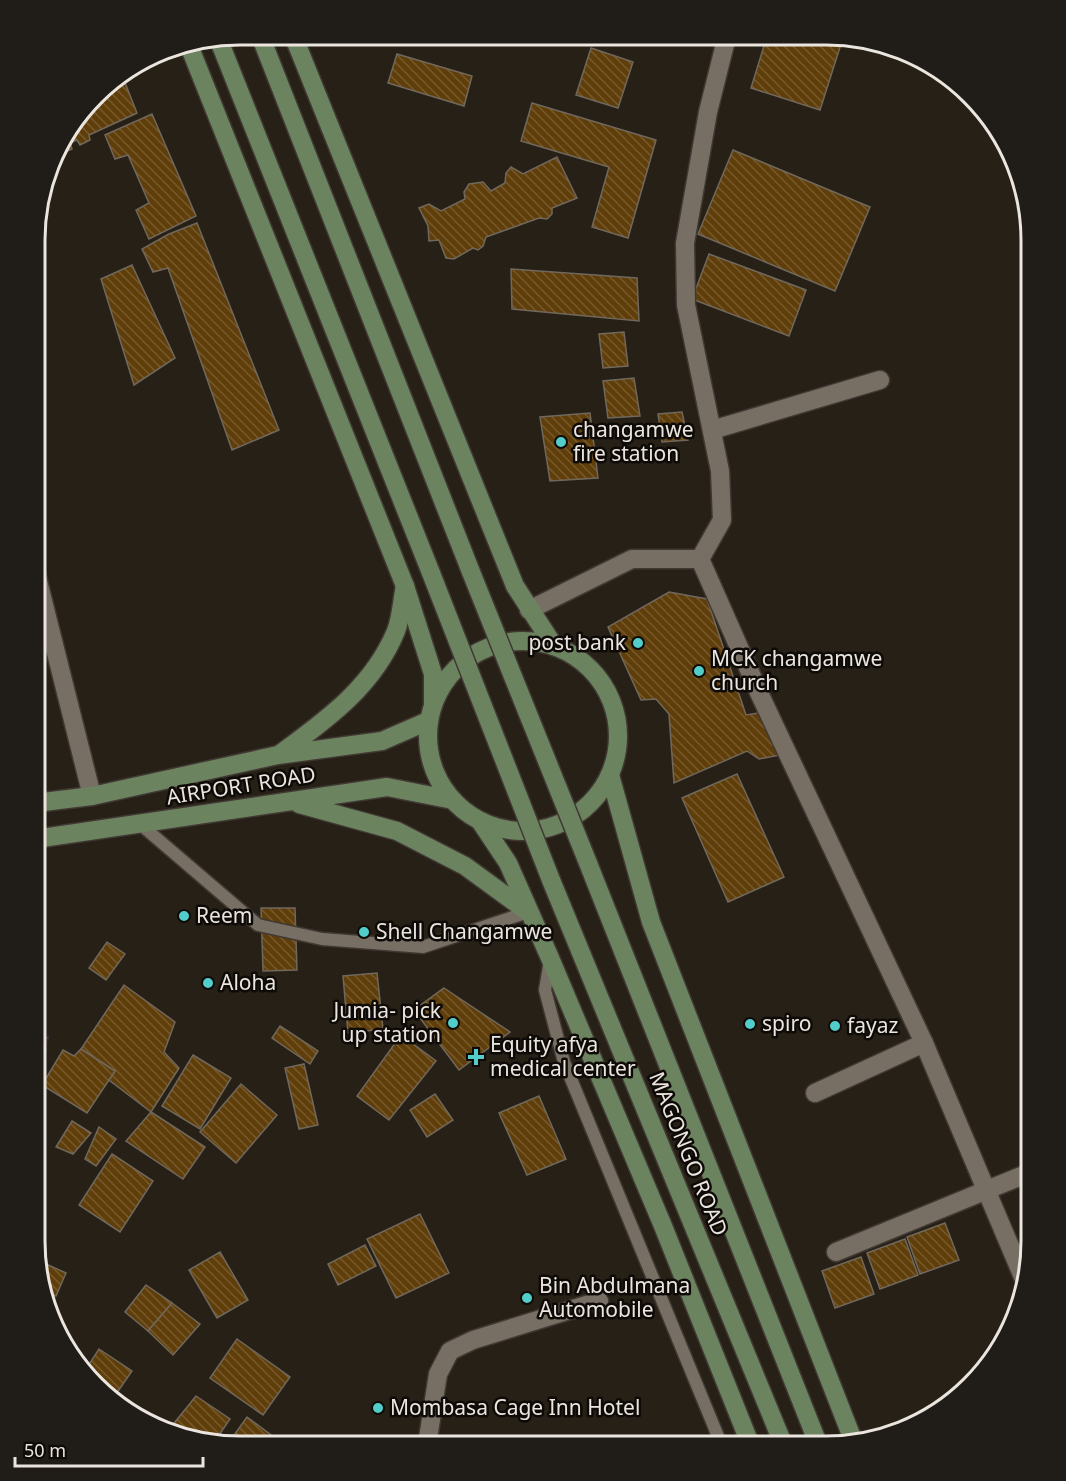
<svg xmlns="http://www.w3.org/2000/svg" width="1066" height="1481" font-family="'Noto Sans',sans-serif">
	<defs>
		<pattern id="industrial-grid" width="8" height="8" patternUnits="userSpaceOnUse" patternTransform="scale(1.5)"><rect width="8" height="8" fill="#312330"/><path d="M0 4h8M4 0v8" fill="none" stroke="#4f434e"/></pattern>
		<pattern id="building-back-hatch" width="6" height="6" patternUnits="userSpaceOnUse" patternTransform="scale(1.5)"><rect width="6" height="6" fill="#5f3e0a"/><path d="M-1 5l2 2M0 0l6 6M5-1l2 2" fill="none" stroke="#765a2d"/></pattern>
	</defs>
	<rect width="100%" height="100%" fill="#272016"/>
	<path fill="url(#industrial-grid)" d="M35 1029 49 1035 42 1080 45 1214 36 1246Z"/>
	<g fill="url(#building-back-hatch)" stroke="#71685d" stroke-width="1.5">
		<path d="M586 36H619L616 45Z"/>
		<path d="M767 36H827L842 41 820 110 751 88Z"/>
		<path d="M591 48 633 62 618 108 576 95Z"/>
		<path d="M397 54 472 76 464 106 388 83Z"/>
		<path d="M122 75 137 113 89 135 90 140 80 145 77 140 70 143 72 149 60 154 57 151 62 138 105 85Z"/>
		<path d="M532 103 656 140 628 238 592 227 609 167 521 141Z"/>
		<path d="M152 114 196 216 149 239 136 210 149 203 128 155 115 159 105 135Z"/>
		<path d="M733 150 870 207 835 291 698 234Z"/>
		<path d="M557 157 577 198 552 208V214L547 219 539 218 486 237 483 246 478 250 473 248 454 259 446 258 439 240 429 241 428 226 419 208 429 204 441 211 465 199 464 192 469 184 483 182 491 191 505 183 506 173 511 167 523 174Z"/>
		<path d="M197 223 279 430 232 450 168 268 153 272 142 249 169 234Z"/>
		<path d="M709 254 806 290 789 336 692 299Z"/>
		<path d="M132 265 175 358 134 385 101 279Z"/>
		<path d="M511 269 637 278 639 321 512 309Z"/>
		<path d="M624 332 628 366 603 368 599 334Z"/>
		<path d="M634 378 640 416 608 418 603 381Z"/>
		<path d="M682 412 688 440 662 442 658 414Z"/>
		<path d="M590 413 598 478 550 481 540 417Z"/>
		<path d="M669 592 707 599 746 715 758 713 780 755 759 759 747 751 674 783 669 714 656 699 641 700 608 627Z"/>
		<path d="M737 774 784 877 728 902 682 798Z"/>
		<path d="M261 908H295L297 970 263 971Z"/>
		<path d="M107 942 125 954 106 980 89 968Z"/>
		<path d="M377 973 383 1029 348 1033 343 976Z"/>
		<path d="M124 985 175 1022 164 1052 179 1068 151 1112 109 1080 115 1071 81 1049Z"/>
		<path d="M444 988 510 1032 459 1070 414 1010Z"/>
		<path d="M280 1026 318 1051 310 1064 272 1038Z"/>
		<path d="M401 1035 436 1061 389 1120 357 1096Z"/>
		<path d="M81 1049 115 1071 87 1113 42 1085 63 1050 74 1056Z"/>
		<path d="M193 1055 231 1078 200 1129 162 1106Z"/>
		<path d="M304 1064 318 1125 299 1129 285 1068Z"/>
		<path d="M241 1084 277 1115 236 1163 200 1132Z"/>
		<path d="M435 1094 453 1120 427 1137 410 1110Z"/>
		<path d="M539 1096 566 1159 527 1175 499 1113Z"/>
		<path d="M151 1112 205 1147 183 1179 126 1141Z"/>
		<path d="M72 1121 91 1133 73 1154 56 1147Z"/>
		<path d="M99 1127 116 1139 96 1166 85 1159Z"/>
		<path d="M112 1154 153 1181 120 1232 79 1205Z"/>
		<path d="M420 1214 449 1273 396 1298 367 1239Z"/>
		<path d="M945 1223 959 1260 920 1274 907 1237Z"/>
		<path d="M905 1239 918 1275 880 1289 867 1253Z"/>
		<path d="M365 1245 376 1266 338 1285 328 1264Z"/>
		<path d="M220 1252 248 1300 217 1318 189 1270Z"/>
		<path d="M861 1257 874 1294 835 1308 822 1271Z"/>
		<path d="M46 1264 66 1273 56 1296 46 1292 42 1274Z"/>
		<path d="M146 1285 172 1303 148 1331 125 1312Z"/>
		<path d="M172 1303 200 1324 173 1355 148 1331Z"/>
		<path d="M237 1339 290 1377 263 1415 210 1378Z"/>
		<path d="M99 1349 132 1371 112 1400 86 1369Z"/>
		<path d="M196 1396 230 1419 213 1444 171 1427Z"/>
		<path d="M247 1417 282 1443 280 1445H227Z"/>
	</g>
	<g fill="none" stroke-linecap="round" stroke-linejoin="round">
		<g stroke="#403933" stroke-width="15">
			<g id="lane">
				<path d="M140 824 258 925 322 939 423 947 528 912"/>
				<path d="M550 960 545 990 564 1062 722 1446"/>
			</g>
		</g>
		<g stroke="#403933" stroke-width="21">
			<g id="street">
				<path d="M712 430 880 380"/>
				<path d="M700 559 761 697 924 1043 1023 1277"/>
				<path d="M36 573 92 796"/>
				<path d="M529 610 632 559H700L722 520 720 471 686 305 685 243 708 112 727 36"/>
				<path d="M815 1093 924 1043"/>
				<path d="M836 1252 1031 1172"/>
				<path d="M427 1445 438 1374 450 1351 473 1340 599 1301"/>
			</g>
		</g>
		<g stroke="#403933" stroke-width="21">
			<g id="secondary">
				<path d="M260 35 471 572"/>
				<path d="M293 35 515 586 554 646"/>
				<path d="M218 38 431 573"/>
				<path d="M188 43 405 586 433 674V703"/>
				<circle cx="523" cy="736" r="95"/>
				<path d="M280 754C326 720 373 687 396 631 401 618 402 600 405 586"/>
				<path d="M610 775 651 922 853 1440"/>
				<path d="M35 803 92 796 278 755 382 741 428 721"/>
				<path d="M299 804 397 831 465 866 528 912"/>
				<path d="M480 821 508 863 550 958 663 1226 751 1446"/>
				<path d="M35 839 387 787 453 800"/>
				<path d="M588 863 819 1446"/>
				<path d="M551 880 784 1446"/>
			</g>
		</g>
		<use href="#lane" stroke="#786f64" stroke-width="12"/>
		<use href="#street" stroke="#786f64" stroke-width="18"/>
		<use href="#secondary" stroke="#6c8360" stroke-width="18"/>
		<g stroke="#403933" stroke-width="21" stroke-linecap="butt">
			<g id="secondary-bridge">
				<path d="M471 572 588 863"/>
				<path d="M431 573 551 880"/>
			</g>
		</g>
		<use href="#secondary-bridge" stroke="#6c8360" stroke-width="18"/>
	</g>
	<g fill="#53cdc9" stroke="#0e0a07" stroke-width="2">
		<circle cx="561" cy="442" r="6"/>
		<circle cx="638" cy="643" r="6"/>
		<circle cx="699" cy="671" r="6"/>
		<circle cx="184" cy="916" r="6"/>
		<circle cx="364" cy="932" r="6"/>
		<circle cx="208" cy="983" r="6"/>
		<circle cx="453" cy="1023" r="6"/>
		<circle cx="750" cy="1024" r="6"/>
		<circle cx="835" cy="1026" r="6"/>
		<path d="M473 1048h6v6h6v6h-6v6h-6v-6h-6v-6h6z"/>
		<circle cx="527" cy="1298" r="6"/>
		<circle cx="378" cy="1408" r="6"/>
	</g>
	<g text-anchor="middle" stroke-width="5" stroke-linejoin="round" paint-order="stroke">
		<g font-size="21" fill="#ebe5df" stroke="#0e0a07" text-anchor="start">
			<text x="573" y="437">changamwe<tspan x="573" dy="24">fire station</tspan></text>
			<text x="626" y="650" text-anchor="end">post bank</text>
			<text x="711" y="666">MCK changamwe<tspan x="711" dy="24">church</tspan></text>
			<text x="196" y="923">Reem</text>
			<text x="376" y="939">Shell Changamwe</text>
			<text x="220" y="990">Aloha</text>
			<text x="441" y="1018" text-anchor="end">Jumia- pick<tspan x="441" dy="24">up station</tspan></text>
			<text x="762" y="1031">spiro</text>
			<text x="847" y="1033">fayaz</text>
			<text x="490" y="1052">Equity afya<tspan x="490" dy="24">medical center</tspan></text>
			<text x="539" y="1293">Bin Abdulmana<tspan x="539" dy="24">Automobile</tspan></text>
			<text x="390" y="1415">Mombasa Cage Inn Hotel</text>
		</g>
		<g font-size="21" fill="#ebe5df" stroke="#0e0a07">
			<text transform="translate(241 786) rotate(-9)" y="7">AIRPORT ROAD</text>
			<text transform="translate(688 1154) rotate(68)" y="7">MAGONGO ROAD</text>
		</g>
	</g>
	<path d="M0 0H1066V1481H0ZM240 45H826A195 195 0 0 1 1021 240V1241A195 195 0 0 1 826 1436H240A195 195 0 0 1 45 1241V240A195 195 0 0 1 240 45Z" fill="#201c18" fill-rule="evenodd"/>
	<path fill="none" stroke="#ebe5df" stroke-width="3" d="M240 45H826A195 195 0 0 1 1021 240V1241A195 195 0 0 1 826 1436H240A195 195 0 0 1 45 1241V240A195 195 0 0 1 240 45Z"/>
	<path d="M15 1457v9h188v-9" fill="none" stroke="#ebe5df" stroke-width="3"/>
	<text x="24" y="1457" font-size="18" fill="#ebe5df" stroke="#0e0a07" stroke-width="4.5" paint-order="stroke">50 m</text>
</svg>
